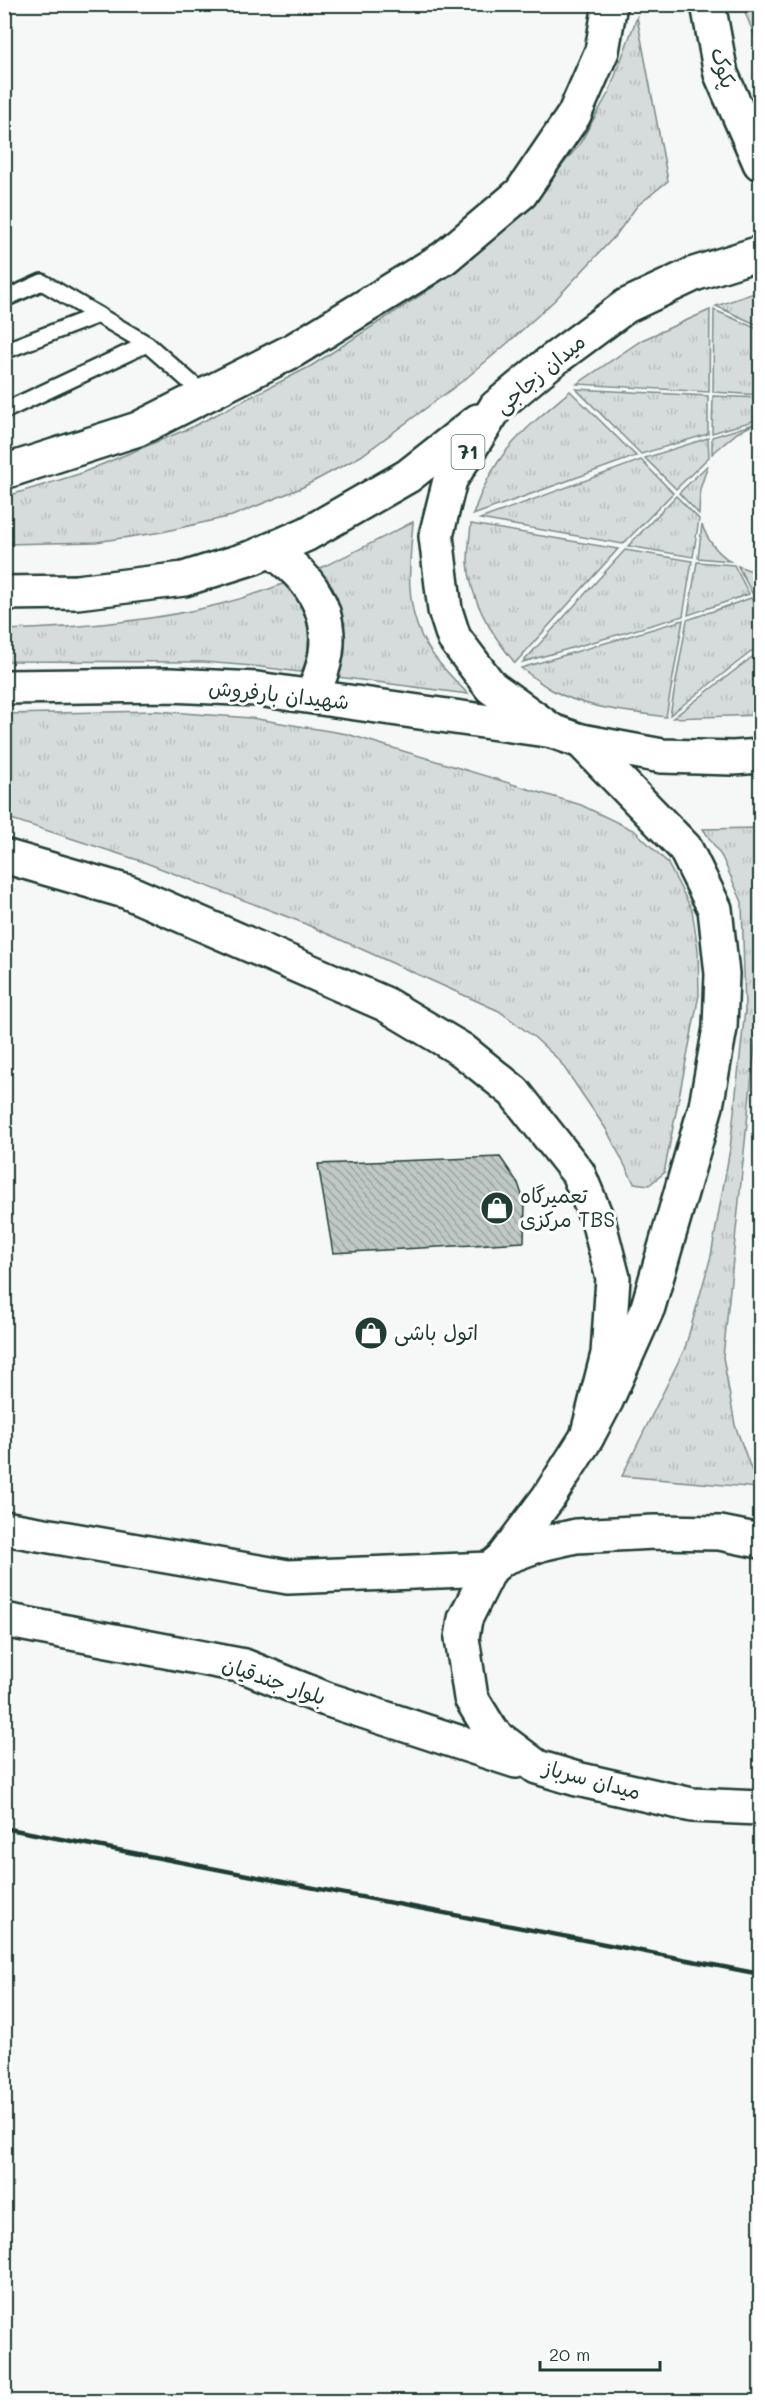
<svg xmlns="http://www.w3.org/2000/svg" width="765" height="2406" font-family="Mali,'Playpen Sans Arabic',sans-serif">
	<defs>
		<pattern id="grass-tufts" width="24" height="20" patternUnits="userSpaceOnUse" patternTransform="scale(1.5)"><rect width="24" height="20" fill="#d6dcdb"/><path d="M3 7l-1-3M5 7V3M7 7l1-3M15 17l-1-3M17 17v-4M19 17l1-3" fill="none" stroke="#b7bebd"/></pattern>
		<pattern id="building-back-hatch" width="6" height="6" patternUnits="userSpaceOnUse" patternTransform="scale(1.5)"><rect width="6" height="6" fill="#c0c9c6"/><path d="M-1 5l2 2M0 0l6 6M5-1l2 2" fill="none" stroke="#9ba4a2"/></pattern>
	</defs>
	<rect width="100%" height="100%" fill="#f6f7f7"/>
	<filter id="ink" filterUnits="userSpaceOnUse"><feTurbulence type="fractalNoise" baseFrequency=".0167" numOctaves="2"/><feDisplacementMap in="SourceGraphic" scale="12" xChannelSelector="R" yChannelSelector="G"/><feConvolveMatrix kernelMatrix="1 2 1 2 8 2 1 2 1" color-interpolation-filters="sRGB"/></filter>
	<g filter="url(#ink)">
		<g fill="url(#grass-tufts)" stroke="#7a8c88" stroke-width="1.5">
			<path d="M742 5H755L760 9V49Z"/>
			<path d="M637 17 668 181 637 206 616 235 555 300 510 341 464 380 361 456 301 488 232 516 162 532 96 542 5 544 4 497 79 474 190 428 311 366 432 288 486 244 540 192 579 145 609 92Z"/>
			<path d="M760 291V326L716 306Z"/>
			<path d="M710 310 709 392 577 384 642 340Z"/>
			<path d="M714 310 760 330V395L713 392Z"/>
			<path d="M576 389 708 396V434L641 454Z"/>
			<path d="M570 391 636 456 473 515C493 453 523 431 570 391Z"/>
			<path d="M713 396 760 398V419L712 433Z"/>
			<path d="M754 424 737 433 712 454V437Z"/>
			<path d="M708 438 709 457 676 489 645 458Z"/>
			<path d="M641 460 673 493 623 544 480 519Z"/>
			<path d="M708 465 700 489 699 514 679 493Z"/>
			<path d="M676 496 699 519 693 557 628 546Z"/>
			<path d="M413 522C410 560 404 601 422 637 433 659 452 677 468 694L253 666 203 662 5 661 4 630C76 628 151 622 221 604 289 587 352 553 413 522Z"/>
			<path d="M471 524 618 549 515 663C491 633 470 601 468 562 468 549 470 536 471 524Z"/>
			<path d="M702 525C708 541 716 551 730 561L698 558Z"/>
			<path d="M625 550 692 561 683 616 523 662Z"/>
			<path d="M697 562 734 565 749 594 688 615Z"/>
			<path d="M738 566 760 574V590L752 593Z"/>
			<path d="M751 598 760 613V645L670 715 687 620Z"/>
			<path d="M683 620 666 717C628 711 586 709 552 690 541 684 531 675 521 668Z"/>
			<path d="M760 651V715L673 718Z"/>
			<path d="M156 711 251 718 347 734 581 805 635 831 667 862 692 910 698 949 699 995 664 1173 649 1185 634 1183 606 1129 559 1060 534 1037 499 1011 301 922 141 861 5 817V714Z"/>
			<path d="M760 828V996L723 1357 735 1425 758 1488 622 1476 685 1348 711 1256 730 1149 745 1010 742 902 722 857 703 829Z"/>
		</g>
		<path fill="url(#building-back-hatch)" stroke="#1f3d34" stroke-width="1.5" d="M500 1157 518 1183 525 1204 524 1242 333 1253 318 1164Z"/>
		<g fill="none" stroke-linecap="round" stroke-linejoin="round">
			<g stroke="#1f3d34" stroke-width="20">
				<g id="service">
					<path d="M4 299 42 282 147 344 205 395"/>
					<path d="M4 351 98 315"/>
					<path d="M4 411 147 344"/>
				</g>
			</g>
			<g stroke="#1f3d34" stroke-width="38">
				<g id="tertiary">
					<path d="M708 4 721 74 760 163"/>
					<path d="M4 472 138 429 294 350 444 258 521 193 574 115 602 51 610 4"/>
				</g>
			</g>
			<g stroke="#1f3d34" stroke-width="38">
				<g id="secondary">
					<path d="M4 1528 288 1577 490 1569"/>
					<path d="M760 1541 720 1533 654 1532 576 1536 541 1544 503 1558 490 1569 465 1619 462 1638 471 1698 493 1734 537 1767 577 1779 692 1805 760 1808"/>
					<path d="M4 1620 244 1666 326 1699 516 1761"/>
				</g>
			</g>
			<g stroke="#1f3d34" stroke-width="38">
				<g id="trunk">
					<path d="M760 253 694 274 626 306 549 363 496 407 450 480 436 536 445 610 454 638 491 687 552 731 581 741 662 756 733 758 760 756"/>
					<path d="M270 550C326 586 343 636 311 696"/>
					<path d="M4 593 77 592 184 579 254 557 307 534 408 476 478 421"/>
					<path d="M4 687 170 685 257 689 546 730"/>
					<path d="M4 856 128 892 385 1004 462 1050 514 1092 578 1173 599 1224 613 1278 608 1354 587 1437"/>
					<path d="M503 1558 548 1498 587 1437 606 1401 648 1307 706 1106 720 1028 722 974 715 909 685 848 581 741"/>
				</g>
			</g>
			<use href="#service" stroke="#fff" stroke-width="15"/>
			<use href="#tertiary" stroke="#fff" stroke-width="33"/>
			<use href="#secondary" stroke="#fff" stroke-width="33"/>
			<use href="#trunk" stroke="#fff" stroke-width="33"/>
			<path stroke="#1f3d34" stroke-width="4.5" d="M4 1828 760 1974"/>
		</g>
	</g>
	<defs>
		<g id="shop-disc" transform="scale(1.725)"><circle r="9.5" fill="#1f3d34" stroke="#fff"/><path d="M-5-2.5h2.3a2.7 3.5 0 0 1 5.4 0H5L5.5 6h-11ZM-1.5-2.5h3a1.5 2.3 0 0 0-3 0Z" fill="#fff"/></g>
	</defs>
	<g fill-rule="evenodd">
		<use href="#shop-disc" x="497" y="1208"/>
		<use href="#shop-disc" x="371" y="1333"/>
	</g>
	<g text-anchor="middle" stroke-width="6" stroke-linejoin="round" paint-order="stroke">
		<rect fill="#fff" stroke="#627771" stroke-width="1.5" x="451.5" y="435" width="33" height="34" rx="4.5"/>
		<g font-size="20" font-weight="bold" fill="#1f3d34">
			<text x="468" y="459">71</text>
		</g>
		<g font-size="21" fill="#1f3d34" stroke="#fff">
			<text transform="translate(723 68) rotate(74)" y="7">پکوک</text>
			<text transform="translate(540 374) rotate(-40)" y="7">میدان زجاجی</text>
			<text transform="translate(279 695) rotate(6)" y="7">شهیدان بارفروش</text>
			<text transform="translate(274 1681) rotate(19)" y="7">بلوار جندقیان</text>
			<text transform="translate(592 1780) rotate(15)" y="7">میدان سرباز</text>
		</g>
		<g font-size="21" fill="#1f3d34" stroke="#fff" text-anchor="start">
			<text x="520" y="1203">تعمیرگاه<tspan x="520" dy="24">مرکزی TBS</tspan></text>
			<text x="394" y="1340">اتول باشی</text>
		</g>
	</g>
	<rect width="765" height="2406" fill="none" stroke="#fff" stroke-width="24"/>
	<rect x="12" y="12" width="741" height="2382" fill="none" stroke="#1f3d34" stroke-width="2" filter="url(#ink)"/>
	<path d="M540 2361v9h120v-9" fill="none" stroke="#1f3d34" stroke-width="3"/>
	<text x="549" y="2361" font-size="18" fill="#1f3d34" stroke="#ffffff" stroke-width="4.5" paint-order="stroke">20 m</text>
</svg>
